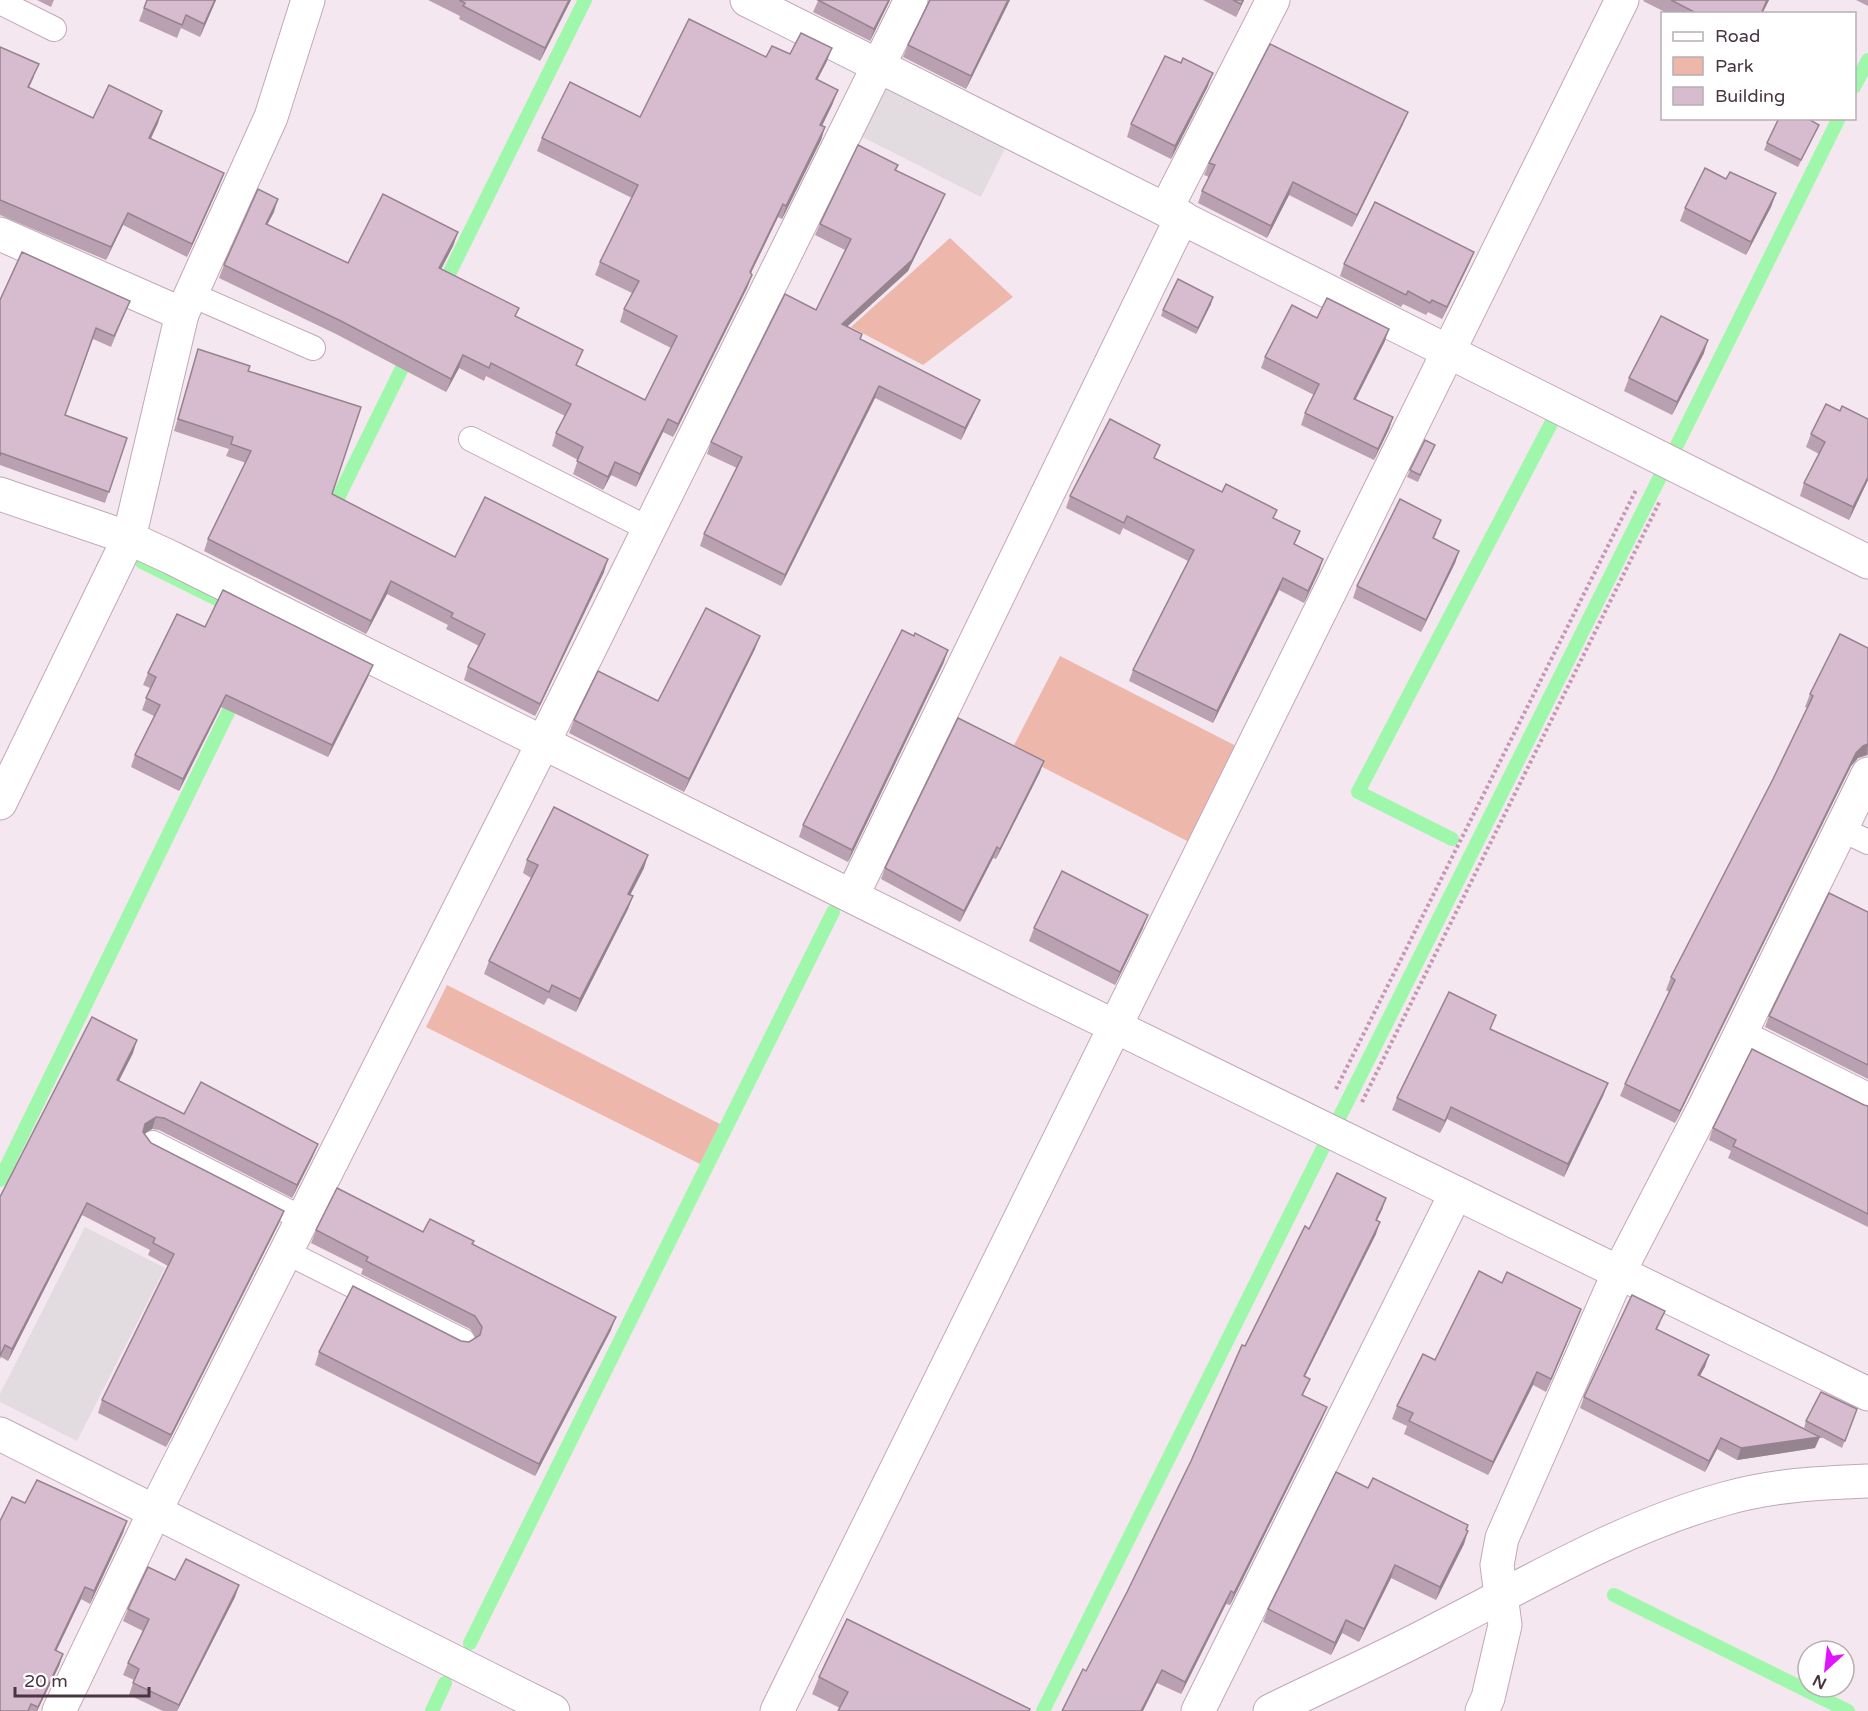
<svg xmlns="http://www.w3.org/2000/svg" width="1868" height="1711" font-family="'Varela Round',sans-serif">
	<rect width="100%" height="100%" fill="#f5e7ef"/>
	<g fill="#edb7ac">
		<path d="M950 238 1013 297 923 365 851 327Z"/>
		<path d="M1060 656 1242 749 1193 844 1011 751Z"/>
		<path d="M447 985 720 1124 700 1164 426 1027Z"/>
	</g>
	<g fill="#e2dce0">
		<path d="M888 86 1006 146 981 197 862 137Z"/>
		<path d="M85 1227 165 1268 77 1441 0 1402V1394Z"/>
	</g>
	<g fill="none" stroke-linecap="round" stroke-linejoin="round">
		<g stroke="#9ef7aa" stroke-width="14">
			<path d="M1854 87 1868 60"/>
			<path d="M442 288 585 0"/>
			<path d="M1677 445 1839 118"/>
			<path d="M330 514 409 354"/>
			<path d="M142 562 235 608"/>
			<path d="M1452 839 1358 792 1555 416"/>
			<path d="M1338 1120 1663 471"/>
			<path d="M0 1180 236 696"/>
			<path d="M1614 1595 1848 1711"/>
			<path d="M470 1643 833 912"/>
			<path d="M432 1711 445 1683"/>
			<path d="M1043 1711 1325 1144"/>
		</g>
		<g stroke="#c1a8b8" stroke-width="26">
			<g id="service">
				<path d="M0 2 54 29"/>
				<path d="M190 294 313 348"/>
				<path d="M471 439 649 529"/>
				<path d="M1841 829 1868 842"/>
				<path d="M153 1143 303 1219"/>
				<path d="M286 1252 463 1341"/>
			</g>
		</g>
		<g stroke="#c1a8b8" stroke-width="35">
			<path id="pedestrian" d="M1270 1711C1327 1683 1386 1657 1442 1627 1532 1581 1626 1526 1724 1499 1772 1485 1819 1483 1868 1481"/>
		</g>
		<g stroke="#c1a8b8" stroke-width="35">
			<g id="minor">
				<path d="M747 0 1868 562"/>
				<path d="M1166 209 1273 0"/>
				<path d="M0 234 182 314"/>
				<path d="M0 494 129 538 172 558 1020 980 1868 1394"/>
				<path d="M0 803 129 538 182 314 271 117 308 0"/>
				<path d="M852 896 1182 217"/>
				<path d="M1740 1036 1868 1100"/>
				<path d="M59 1711 155 1511 543 743 911 0"/>
				<path d="M777 1711 1622 0"/>
				<path d="M1198 1711 1456 1193"/>
				<path d="M1482 1711 1488 1698 1505 1625 1497 1565 1502 1538 1619 1272 1705 1106 1868 774"/>
			</g>
		</g>
		<g stroke="#c1a8b8" stroke-width="35">
			<path id="tertiary" d="M0 1434 553 1711"/>
		</g>
		<g stroke="#c498b4" stroke-width="4" stroke-dasharray="3 3" stroke-linecap="butt">
			<path d="M1336 1089 1636 490"/>
			<path d="M1362 1102 1660 501"/>
		</g>
		<use href="#service" stroke="#fff" stroke-width="24"/>
		<use href="#pedestrian" stroke="#fff" stroke-width="33"/>
		<use href="#minor" stroke="#fff" stroke-width="33"/>
		<use href="#tertiary" stroke="#fff" stroke-width="33"/>
	</g>
	<g fill="#b9a1b1">
		<path d="M37 0H54L51 7Z"/>
		<path d="M147 0H216L200 37 181 28 177 38 139 21Z"/>
		<path d="M428 0H571L540 61 459 19 460 16Z"/>
		<path d="M816 0H890L870 41 813 12 818 1Z"/>
		<path d="M929 0H1010L966 89 903 57 908 45Z"/>
		<path d="M1203 0H1244L1236 17Z"/>
		<path d="M1644 0H1769L1762 14H1669L1643 1Z"/>
		<path d="M1856 0H1868V6Z"/>
		<path d="M0 47 34 77 29 88 93 118 158 123 151 138 224 173 219 186 187 257 123 225 106 260 0 215Z"/>
		<path d="M790 54 827 61 817 80 833 103 822 126 825 127 821 140 782 219 778 217 751 273 752 275 747 288 673 437 663 432 636 487 611 475 603 490 573 474 578 460 552 446 556 433 565 416 486 376 484 381 459 368 446 392 336 334 219 278 224 265 274 212 267 224 348 263 458 232 453 246 441 269 516 316 577 366 645 400 671 348 620 322 624 309 632 293 595 275 600 262 632 198 537 151 542 138 640 117 766 57Z"/>
		<path d="M1181 63 1208 86 1171 159 1127 137 1131 124Z"/>
		<path d="M1403 124 1352 227 1289 195 1267 238 1198 203 1202 191 1209 177 1204 175 1209 163Z"/>
		<path d="M1816 131 1798 167 1764 150 1767 143Z"/>
		<path d="M898 165 896 170 940 206 908 271 847 326 861 339 980 400 975 411 961 440 875 398 781 586 700 546 704 534 737 468 707 454 711 442 816 310 845 250 815 235 820 224Z"/>
		<path d="M1726 179 1776 193 1771 207 1746 255 1680 221 1685 208Z"/>
		<path d="M1474 252 1469 264 1442 319 1428 312 1426 315 1403 304 1401 307 1340 276 1344 264Z"/>
		<path d="M0 300 126 311 111 347 93 339 65 415 127 438 105 503 0 465Z"/>
		<path d="M1211 304 1196 334 1161 316 1163 310Z"/>
		<path d="M1317 318 1385 341 1356 399 1393 417 1389 429 1374 460 1301 425 1305 413 1314 395 1261 368 1265 357Z"/>
		<path d="M198 349 248 371 332 494 455 557 604 572 535 716 464 680 468 667 479 646 446 629 448 625 387 594 366 634 204 551 208 539 246 463 226 456 229 449 174 431Z"/>
		<path d="M1704 353 1672 415 1624 391 1629 378Z"/>
		<path d="M1826 404 1868 480 1849 520 1800 496 1804 483 1819 454 1806 447 1811 434Z"/>
		<path d="M1432 451 1418 482 1407 477 1410 470Z"/>
		<path d="M1155 458 1274 519 1295 544 1323 559 1319 571 1304 603 1279 590 1213 723 1129 681 1133 670 1188 561 1123 528 1120 535 1066 508 1070 496Z"/>
		<path d="M1437 532 1434 538 1459 551 1455 563 1421 632 1353 598 1357 586Z"/>
		<path d="M205 627 368 677 328 757 221 707 179 791 131 767 135 755 154 716 142 710 150 688 143 685 148 673Z"/>
		<path d="M1868 648V755L1858 758 1851 766 1675 1123 1620 1096 1625 1084 1669 992 1666 990 1671 977 1773 779 1808 708 1805 707 1810 694Z"/>
		<path d="M755 649 684 792 569 733 574 720 658 701Z"/>
		<path d="M944 662 848 862 799 837 803 825Z"/>
		<path d="M1040 772 996 859 993 858 960 922 881 879 885 868Z"/>
		<path d="M527 860 644 868 630 895 633 896 628 909 576 1012 548 998 544 1005 484 974 489 961 531 878 523 873Z"/>
		<path d="M1868 912V1079L1765 1027 1769 1016Z"/>
		<path d="M1034 928H1143L1115 985 1029 941Z"/>
		<path d="M1491 1029 1608 1083 1603 1096 1564 1177 1447 1119 1440 1133 1392 1110 1397 1098Z"/>
		<path d="M133 1053 119 1081 184 1114 313 1156 292 1198 159 1130 152 1129 144 1134 151 1143 284 1211 279 1223 166 1447 98 1413 102 1400 168 1266 148 1255 150 1250 82 1215 8 1361 1 1357 0 1359V1197Z"/>
		<path d="M1864 1105 1868 1106V1227L1728 1158 1731 1151 1709 1140 1713 1128Z"/>
		<path d="M1386 1198 1377 1220 1376 1234 1305 1376 1310 1379 1303 1395 1322 1419 1230 1605 1226 1604 1181 1694 1157 1683 1086 1671 1127 1592 1191 1461 1245 1346 1309 1229Z"/>
		<path d="M316 1230 423 1232 472 1244 611 1330 535 1476 315 1365 319 1352 461 1341 469 1342 476 1338 470 1329 361 1274 363 1269 311 1243Z"/>
		<path d="M1502 1283 1581 1309 1576 1322 1546 1392 1533 1385 1488 1475 1404 1434 1407 1426 1392 1419 1397 1406Z"/>
		<path d="M1661 1322 1657 1329 1709 1355 1700 1376 1815 1448 1737 1460 1717 1449 1705 1472 1580 1408 1584 1397Z"/>
		<path d="M1857 1409 1842 1448 1804 1428 1806 1421Z"/>
		<path d="M1368 1488 1468 1525 1464 1544 1436 1600 1391 1578 1359 1642 1342 1633 1331 1655 1263 1622 1268 1609Z"/>
		<path d="M25 1503 127 1521 123 1533 90 1604 81 1599 56 1650 63 1654 59 1666 37 1711H0Z"/>
		<path d="M175 1580 239 1585 235 1597 177 1711H163L129 1695 134 1680 123 1675 128 1663 143 1631 123 1621 128 1609Z"/>
		<path d="M819 1677 1030 1709 840 1708 812 1694Z"/>
	</g>
	<g fill="#968390">
		<path d="M215 0H216L200 37 204 24Z"/>
		<path d="M569 0H571L540 61 545 48Z"/>
		<path d="M889 0H890L870 41 874 29Z"/>
		<path d="M1008 0H1010L966 89 971 76Z"/>
		<path d="M1243 0H1244L1236 17 1241 4Z"/>
		<path d="M1767 0H1769L1762 14H1761Z"/>
		<path d="M832 48 827 61 811 92 816 79Z"/>
		<path d="M1213 73 1208 86 1171 159 1175 146Z"/>
		<path d="M838 90 833 103 816 138 820 125Z"/>
		<path d="M162 111 158 123 145 151 149 138Z"/>
		<path d="M1408 112 1403 124 1352 227 1357 215Z"/>
		<path d="M825 127 821 140 782 219 786 206Z"/>
		<path d="M224 173 219 186 187 257 192 244Z"/>
		<path d="M1293 182 1289 195 1267 238 1271 226Z"/>
		<path d="M1776 193 1771 207 1746 255 1751 242Z"/>
		<path d="M945 194 940 206 908 271 838 335 842 324Z"/>
		<path d="M278 199 274 212 261 237 266 224Z"/>
		<path d="M783 204 778 217 745 285 750 272Z"/>
		<path d="M128 213 123 225 106 260 111 247Z"/>
		<path d="M458 232 453 246 435 281 439 268Z"/>
		<path d="M1474 252 1469 264 1442 319 1447 307Z"/>
		<path d="M752 275 747 288 673 437 678 424Z"/>
		<path d="M1213 297 1211 304 1196 334 1198 328Z"/>
		<path d="M1389 329 1385 341 1350 410 1354 399Z"/>
		<path d="M1708 340 1704 353 1672 415 1677 402Z"/>
		<path d="M463 355 459 368 446 392 451 379Z"/>
		<path d="M879 386 875 398 781 586 785 575Z"/>
		<path d="M980 400 975 411 961 440 965 428Z"/>
		<path d="M1393 417 1389 429 1374 460 1378 449Z"/>
		<path d="M668 419 663 432 636 487 640 474Z"/>
		<path d="M615 462 611 475 603 490 608 477Z"/>
		<path d="M1868 477V480L1849 520 1853 507Z"/>
		<path d="M1459 551 1455 563 1421 632 1426 620Z"/>
		<path d="M608 559 604 572 535 716 540 704Z"/>
		<path d="M1323 559 1319 571 1304 603 1308 591Z"/>
		<path d="M1283 578 1279 590 1213 723 1217 711Z"/>
		<path d="M391 581 387 594 366 634 371 621Z"/>
		<path d="M760 636 755 649 684 792 689 779Z"/>
		<path d="M948 650 944 662 848 862 852 850Z"/>
		<path d="M373 665 368 677 328 757 332 745Z"/>
		<path d="M226 695 221 707 179 791 183 779Z"/>
		<path d="M1868 744 1867 755 1858 758 1851 766 1675 1123 1680 1111 1856 753 1863 746Z"/>
		<path d="M1044 761 1040 772 996 859 1000 849Z"/>
		<path d="M997 847 993 858 960 922 964 911Z"/>
		<path d="M648 855 644 868 624 907 628 894Z"/>
		<path d="M633 896 628 909 576 1012 580 999Z"/>
		<path d="M1148 915 1143 928 1115 985 1120 972Z"/>
		<path d="M137 1040 133 1053 113 1092 117 1080Z"/>
		<path d="M1608 1083 1603 1096 1564 1177 1568 1164Z"/>
		<path d="M1451 1107 1447 1119 1440 1133 1445 1121Z"/>
		<path d="M156 1117 152 1129 141 1136 145 1124Z"/>
		<path d="M318 1144 313 1156 292 1198 297 1185Z"/>
		<path d="M1386 1198 1382 1210 1371 1232 1376 1220Z"/>
		<path d="M87 1203 82 1215 8 1361 12 1349Z"/>
		<path d="M284 1211 279 1223 166 1447 171 1435Z"/>
		<path d="M1380 1222 1376 1234 1299 1388 1304 1376Z"/>
		<path d="M1581 1309 1576 1322 1546 1392 1551 1379Z"/>
		<path d="M616 1317 611 1330 535 1476 539 1464Z"/>
		<path d="M1709 1355 1705 1367 1694 1386 1698 1375Z"/>
		<path d="M1537 1372 1533 1385 1488 1475 1493 1462Z"/>
		<path d="M1327 1407 1322 1419 1230 1605 1234 1593Z"/>
		<path d="M1820 1437 1815 1448 1737 1460 1741 1448Z"/>
		<path d="M1721 1438 1717 1449 1705 1472 1709 1461Z"/>
		<path d="M127 1521 123 1533 90 1604 94 1591Z"/>
		<path d="M1468 1531 1464 1544 1436 1600 1440 1587Z"/>
		<path d="M1395 1565 1391 1578 1359 1642 1364 1629Z"/>
		<path d="M239 1585 235 1597 177 1711 179 1705Z"/>
		<path d="M85 1587 81 1599 51 1662 55 1650Z"/>
		<path d="M1231 1591 1226 1604 1181 1694 1185 1682Z"/>
		<path d="M1346 1620 1342 1633 1331 1655 1335 1643Z"/>
		<path d="M63 1654 59 1666 37 1711H36Z"/>
		<path d="M1162 1670 1157 1683 1143 1711H1141Z"/>
	</g>
	<g fill="#d7bbce" stroke="#968390" stroke-width="1.5">
		<path d="M147 0H215L204 24 186 15 182 25 144 8Z"/>
		<path d="M459 0H569L545 48 463 6 465 3Z"/>
		<path d="M818 0H889L874 29Z"/>
		<path d="M930 0H1008L971 76 908 45Z"/>
		<path d="M1233 0H1243L1241 4Z"/>
		<path d="M1671 0H1767L1761 14H1698Z"/>
		<path d="M689 19 766 57 772 46 790 54 801 33 832 48 816 79 838 90 820 125 825 127 786 206 783 204 750 272 752 275 678 424 668 419 640 474 615 462 608 477 577 461 583 447 556 433 571 404 491 363 489 368 463 355 451 379 341 321 224 265 258 189 278 199 266 224 348 263 383 194 458 232 439 268 519 308 515 316 583 350 576 365 645 400 677 336 624 309 639 281 600 262 638 185 542 138 570 82 640 117Z"/>
		<path d="M1270 44 1408 112 1357 215 1293 182 1271 226 1202 191 1215 165 1209 163Z"/>
		<path d="M0 47 39 64 28 87 93 118 109 85 162 111 149 138 224 173 192 244 128 213 111 247 0 200Z"/>
		<path d="M1165 56 1181 63 1183 58 1213 73 1175 146 1131 124Z"/>
		<path d="M1779 118H1807L1819 125 1801 160 1767 143Z"/>
		<path d="M858 145 898 165 895 170 945 194 912 260 842 324 862 334 860 339 980 400 965 428 879 386 785 575 704 534 742 457 711 442 785 294 816 310 851 239 820 224Z"/>
		<path d="M1705 168 1726 179 1730 172 1776 193 1751 242 1685 208Z"/>
		<path d="M1375 202 1474 252 1447 307 1432 300 1430 303 1408 291 1406 295 1344 264Z"/>
		<path d="M22 252 130 301 114 336 96 328 65 415 127 438 109 492 1 453 0 456V300Z"/>
		<path d="M1178 279 1213 297 1198 328 1163 310Z"/>
		<path d="M1327 298 1389 329 1354 399 1393 417 1378 449 1305 413 1319 384 1265 357 1292 305 1317 318Z"/>
		<path d="M1661 316 1708 340 1677 402 1629 378Z"/>
		<path d="M198 349 250 366 248 371 361 407 332 494 455 557 485 497 608 559 540 704 468 667 485 634 451 617 453 613 391 581 371 621 208 539 251 451 231 444 233 437 178 419Z"/>
		<path d="M1826 404 1840 411 1842 406 1868 419V477L1853 507 1804 483 1825 442 1811 434Z"/>
		<path d="M1110 419 1160 445 1154 458 1222 492 1226 484 1277 510 1273 518 1300 531 1294 544 1323 559 1308 591 1283 578 1217 711 1133 670 1194 550 1127 516 1124 523 1070 496Z"/>
		<path d="M1425 440 1435 445 1420 475 1410 470Z"/>
		<path d="M1400 499 1441 520 1433 538 1459 551 1426 620 1357 586Z"/>
		<path d="M223 590 373 665 332 745 226 695 183 779 135 755 160 705 146 698 156 677 148 673 177 614 205 627Z"/>
		<path d="M706 608 760 636 689 779 574 720 598 671 658 701Z"/>
		<path d="M902 630 914 636 915 633 948 650 852 850 803 825Z"/>
		<path d="M1840 634 1868 648V744L1863 746 1856 753 1680 1111 1625 1084 1675 980 1671 977 1773 779 1813 696 1810 694Z"/>
		<path d="M958 718 1044 761 1000 849 997 847 964 911 885 868Z"/>
		<path d="M554 807 648 855 628 894 633 896 580 999 552 985 549 992 489 961 538 865 527 860Z"/>
		<path d="M1062 871 1148 915 1120 972 1034 928Z"/>
		<path d="M1829 893 1868 912V1065L1769 1016Z"/>
		<path d="M1449 992 1496 1015 1490 1029 1608 1083 1568 1164 1451 1107 1445 1121 1397 1098Z"/>
		<path d="M92 1017 137 1040 117 1080 184 1114 201 1082 318 1144 297 1185 164 1118 156 1117 145 1124 143 1132 151 1143 284 1211 171 1435 102 1400 174 1254 153 1243 155 1238 87 1203 12 1349 5 1345 0 1356V1197Z"/>
		<path d="M1752 1049 1864 1105 1868 1106V1214L1733 1146 1736 1140 1713 1128Z"/>
		<path d="M1337 1173 1386 1198 1376 1220 1380 1222 1304 1376 1310 1379 1302 1395 1327 1407 1234 1593 1231 1591 1185 1682 1162 1670 1141 1711H1062L1083 1669 1086 1671 1127 1592 1191 1461 1242 1345 1245 1346 1305 1226 1309 1229Z"/>
		<path d="M337 1188 423 1232 430 1219 474 1241 472 1244 616 1317 539 1464 319 1352 353 1286 461 1341 469 1342 480 1335 482 1327 475 1316 366 1261 368 1257 316 1230Z"/>
		<path d="M1479 1271 1502 1283 1507 1272 1581 1309 1551 1379 1537 1372 1493 1462 1409 1421 1413 1413 1397 1406 1423 1354 1435 1360Z"/>
		<path d="M1632 1295 1665 1311 1656 1329 1709 1355 1698 1375 1820 1437 1741 1448 1721 1438 1709 1461 1584 1397Z"/>
		<path d="M1821 1392 1857 1409 1845 1441 1806 1421Z"/>
		<path d="M1336 1472 1368 1488 1373 1478 1468 1525 1466 1530 1468 1531 1440 1587 1395 1565 1364 1629 1346 1620 1335 1643 1268 1609Z"/>
		<path d="M37 1480 127 1521 94 1591 85 1587 55 1650 63 1654 38 1707 31 1704 28 1711H0V1521L12 1497 25 1503Z"/>
		<path d="M186 1559 239 1585 179 1705 133 1683 139 1669 128 1663 149 1619 128 1609 148 1567 175 1580Z"/>
		<path d="M847 1619 1030 1709 1029 1711H838L848 1692 819 1677Z"/>
	</g>
	<rect x="1661" y="12" width="195" height="108" fill="#ffffff" stroke="#b6aeb3" stroke-width="1.5"/>
	<rect x="1673" y="32" width="30" height="9" fill="#ffffff" stroke="#b6aeb3" stroke-width="1.5"/>
	<text x="1715" y="42" font-size="18" fill="#493542">Road</text>
	<rect x="1673" y="57" width="30" height="18" fill="#edb7ac" stroke="#b6aeb3" stroke-width="1.5"/>
	<text x="1715" y="72" font-size="18" fill="#493542">Park</text>
	<rect x="1673" y="87" width="30" height="18" fill="#d7bbce" stroke="#b6aeb3" stroke-width="1.5"/>
	<text x="1715" y="102" font-size="18" fill="#493542">Building</text>
	<g transform="translate(1826 1669) rotate(207)"><circle r="28" fill="#ffffff" stroke="#b6aeb3" stroke-width="1.5"/>
	<path d="M0-4.5L10 22L0 15L-10 22Z" fill="#e114ff"/>
	<text y="-9" font-size="16" font-weight="bold" text-anchor="middle" fill="#493542">N</text>
	</g>
	<path d="M15 1687v9h134v-9" fill="none" stroke="#493542" stroke-width="3"/>
	<text x="24" y="1687" font-size="18" fill="#493542" stroke="#ffffff" stroke-width="4.5" paint-order="stroke">20 m</text>
</svg>
